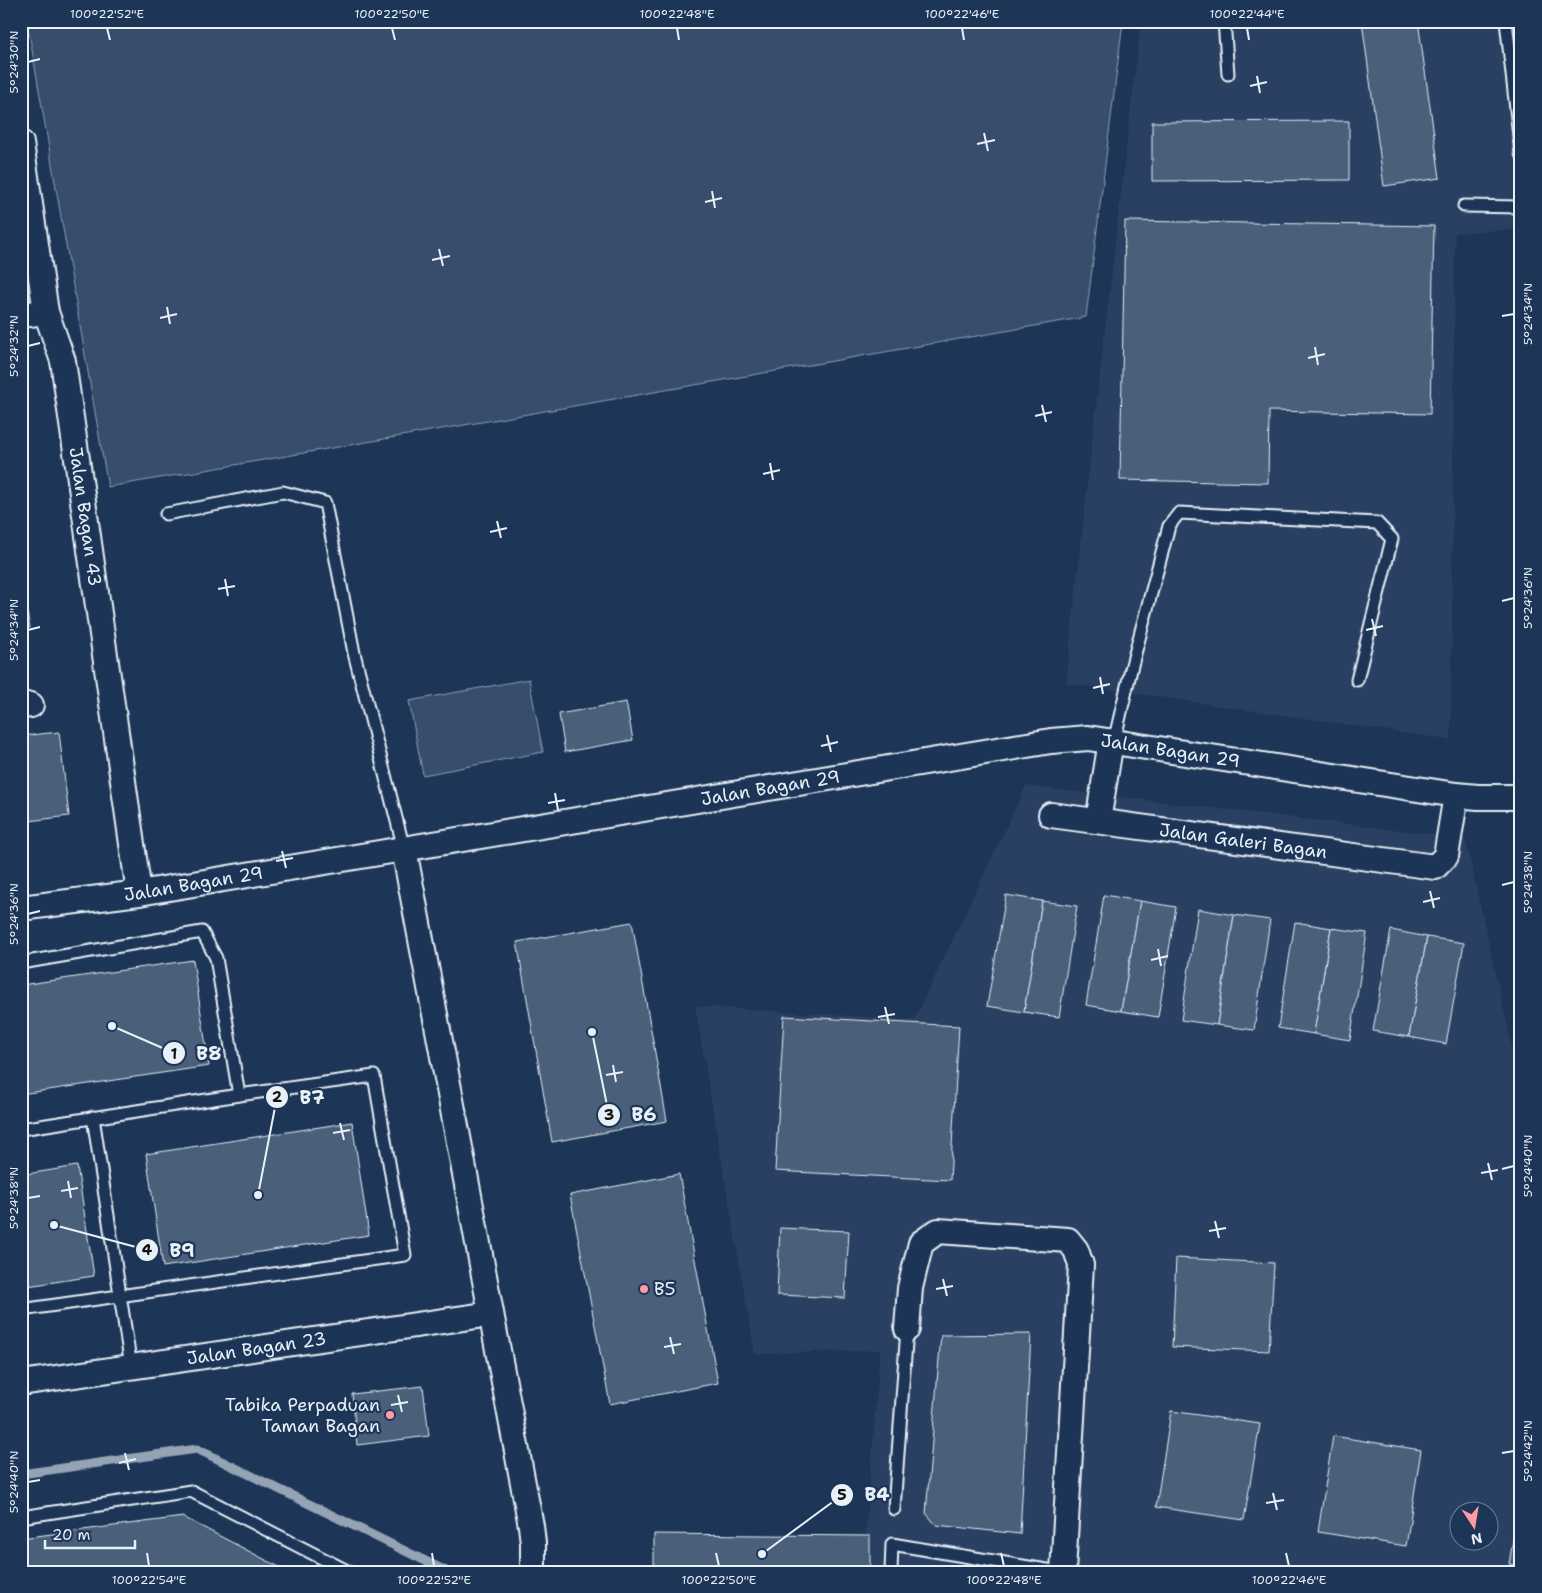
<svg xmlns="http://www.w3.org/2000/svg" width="1542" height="1593" font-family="'Shantell Sans',sans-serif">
	<rect width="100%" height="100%" fill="#1d3557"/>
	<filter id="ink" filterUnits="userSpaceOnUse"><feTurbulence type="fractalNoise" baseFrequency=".02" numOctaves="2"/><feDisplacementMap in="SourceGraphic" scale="10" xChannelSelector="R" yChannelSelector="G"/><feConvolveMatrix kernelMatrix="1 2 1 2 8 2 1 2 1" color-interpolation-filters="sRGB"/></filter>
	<g filter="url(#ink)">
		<g fill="#2a4162" fill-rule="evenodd">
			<path d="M1141 21H1521V229L1455 233 1451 740 1066 683 1088 476Z"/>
			<path d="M1026 786 1465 838 1516 1064 1514 953 1521 952V1572H864L867 1518 880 1350 755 1354 695 1006 914 1020ZM1460 1510H1490V1540H1460Z"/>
		</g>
		<g fill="#374d6c" stroke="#909fb2">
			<path d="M27 21H1123L1086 317 108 487Z"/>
			<path d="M529 679 543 752 423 775 409 701Z"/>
		</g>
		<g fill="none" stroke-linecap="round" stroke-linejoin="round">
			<path stroke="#95a4b5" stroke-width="9" d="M21 1474 197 1449 448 1572"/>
		</g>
		<g fill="#495e7a" stroke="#e8f1f8">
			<path d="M1362 21H1418L1440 178 1384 186Z"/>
			<path d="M1349 121V180L1152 181V122Z"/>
			<path d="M1125 221 1434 226 1430 414 1269 411 1268 483 1120 480Z"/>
			<path d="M21 579 30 628 21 629Z"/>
			<path d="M626 702 633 740 565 752 559 714Z"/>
			<path d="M59 732 69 816 21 822V736Z"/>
			<path d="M1006 895 1042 901 1024 1012 987 1006Z"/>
			<path d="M1104 895 1140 901 1121 1011 1086 1005Z"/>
			<path d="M1042 901 1077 906 1059 1017 1024 1012Z"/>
			<path d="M1140 901 1176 907 1158 1017 1121 1011Z"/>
			<path d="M1198 909 1234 915 1217 1025 1181 1020Z"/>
			<path d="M1234 915 1270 920 1254 1030 1217 1025Z"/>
			<path d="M632 922 667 1121 552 1142 517 942Z"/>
			<path d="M1295 922 1331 928 1314 1034 1278 1028Z"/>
			<path d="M1331 928 1367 933 1350 1040 1314 1034Z"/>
			<path d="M1391 930 1427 937 1409 1037 1373 1031Z"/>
			<path d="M1427 937 1464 943 1446 1044 1409 1037Z"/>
			<path d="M193 960 209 1066 21 1094V985Z"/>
			<path d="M784 1016 959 1026 950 1180 775 1171Z"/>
			<path d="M352 1122 369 1235 163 1267 146 1154Z"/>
			<path d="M77 1166 94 1276 21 1287V1175Z"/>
			<path d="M679 1174 718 1383 610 1404 570 1195Z"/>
			<path d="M780 1228 849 1231 845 1298 777 1295Z"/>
			<path d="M1176 1258 1274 1263 1269 1351 1172 1347Z"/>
			<path d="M1031 1334 1020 1534 936 1525 926 1513 941 1335Z"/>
			<path d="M423 1386 429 1436 357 1445 352 1394Z"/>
			<path d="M1171 1411 1260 1424 1244 1520 1156 1507Z"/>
			<path d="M1333 1436 1421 1450 1406 1546 1318 1532Z"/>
			<path d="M1521 1491V1566L1509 1564Z"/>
			<path d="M183 1517 289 1572H21V1538Z"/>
			<path d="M654 1534 870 1536V1572H654Z"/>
		</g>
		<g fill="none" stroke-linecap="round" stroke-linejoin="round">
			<g stroke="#e8f1f8" stroke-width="15">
				<g id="service">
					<path d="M1224 21 1228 74"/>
					<path d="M1506 21 1521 154"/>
					<path d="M1464 206 1521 207"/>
					<path d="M166 514 283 492 325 503 354 653 404 849"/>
					<path d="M1114 742 1132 665 1169 526 1179 513 1377 523 1392 539 1357 680"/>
					<path d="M21 963 202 932 216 958 239 1095"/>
					<path d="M93 1117 131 1367"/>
					<path d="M21 1129 239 1095 374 1076 405 1255 21 1310"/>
					<path d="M894 1509 907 1329"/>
					<path d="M21 1517 191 1491 349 1572"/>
					<path d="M891 1572 892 1544 1059 1572"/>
				</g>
			</g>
			<g stroke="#e8f1f8" stroke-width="28">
				<g id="minor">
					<path id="s1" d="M21 143 46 312 63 361 139 893"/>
					<path d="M21 315 46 312"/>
					<path d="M21 706 31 705"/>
					<path id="s2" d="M1051 815 1435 867 1446 856 1456 795"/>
					<path d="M1098 821 1111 741"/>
					<path d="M404 849 531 1526 533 1543V1572"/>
					<path id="s3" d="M21 908 139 893 1051 741 1088 738 1456 795 1478 797H1521"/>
					<path d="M907 1329 910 1288 921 1243 938 1231 1068 1240 1076 1250 1081 1265 1063 1572"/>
					<path id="s4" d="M21 1383 491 1314"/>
				</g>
			</g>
			<use href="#service" stroke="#1d3557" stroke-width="11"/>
			<use href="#minor" stroke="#1d3557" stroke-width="24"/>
		</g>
	</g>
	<path fill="none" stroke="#e8f1f8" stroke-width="2" d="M107 28 110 40M392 28 395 40M677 28 679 40M962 28 964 40M1247 28 1249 40M28 62 40 59M1257 76 1260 93M1250 86 1267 82M984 133 988 151M977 144 995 140M712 191 715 208M705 202 722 198M439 249 443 266M432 260 450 256M167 307 170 324M1502 316 1514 314M160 318 177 314M28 346 40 343M1315 347 1318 365M1308 358 1325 354M1042 405 1046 422M1035 416 1052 412M770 463 773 480M763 474 780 470M497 521 501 538M490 532 507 528M225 579 228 596M218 589 235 586M1502 601 1514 598M1372 619 1376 636M28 630 40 627M1366 630 1383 626M1100 677 1103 694M1093 688 1110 684M827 735 831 752M821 746 838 742M555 793 558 810M548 803 565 800M282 851 286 868M276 861 293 858M1502 885 1514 882M1430 891 1434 908M1423 902 1440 898M28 914 40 911M1158 949 1161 966M1151 960 1168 956M885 1007 889 1024M878 1017 895 1014M613 1065 616 1082M606 1075 623 1072M340 1123 344 1140M333 1133 350 1130M1488 1163 1492 1180M1502 1169 1514 1166M1481 1173 1498 1170M68 1181 71 1198M61 1191 78 1188M28 1198 40 1196M1215 1221 1219 1238M1209 1231 1226 1228M943 1279 947 1296M936 1289 953 1286M670 1337 674 1354M664 1347 681 1344M398 1395 402 1412M391 1405 408 1402M125 1453 129 1470M1502 1453 1514 1451M119 1463 136 1459M28 1482 40 1480M1273 1493 1277 1510M1266 1503 1284 1500M147 1553 149 1566M432 1553 434 1566M716 1553 719 1566M1001 1553 1004 1566M1286 1553 1289 1566"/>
	<g fill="#ff9aa2" stroke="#1d3557" stroke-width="2">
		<circle cx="644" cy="1289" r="5"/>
		<circle cx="390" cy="1415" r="5"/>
	</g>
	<g text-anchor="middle" stroke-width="4.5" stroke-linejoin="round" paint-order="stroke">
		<g font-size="18" fill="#e8f1f8" stroke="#1d3557">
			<text dy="6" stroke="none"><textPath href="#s1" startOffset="380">Jalan Bagan 43</textPath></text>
			<text dy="6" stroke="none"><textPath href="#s3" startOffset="1164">Jalan Bagan 29</textPath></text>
			<text dy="6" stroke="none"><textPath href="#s3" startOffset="759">Jalan Bagan 29</textPath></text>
			<text dy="6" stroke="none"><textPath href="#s2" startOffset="194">Jalan Galeri Bagan</textPath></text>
			<text dy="6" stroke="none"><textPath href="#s3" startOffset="174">Jalan Bagan 29</textPath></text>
			<text dy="6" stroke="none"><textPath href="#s4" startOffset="238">Jalan Bagan 23</textPath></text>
		</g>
		<g font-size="18" fill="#e8f1f8" stroke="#1d3557" text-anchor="start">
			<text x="654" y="1295">B5</text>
			<text x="380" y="1411" text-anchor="end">Tabika Perpaduan<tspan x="380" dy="21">Taman Bagan</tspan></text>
		</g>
	</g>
	<path fill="none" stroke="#e8f1f8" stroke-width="2" d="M112 1026L174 1053M258 1195L277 1097M592 1032L609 1115M54 1225L147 1250M762 1554L842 1495"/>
	<g fill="#e8f1f8" stroke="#1d3557" stroke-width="2">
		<circle cx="112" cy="1026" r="5"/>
		<circle cx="258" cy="1195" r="5"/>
		<circle cx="592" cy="1032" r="5"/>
		<circle cx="54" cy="1225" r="5"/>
		<circle cx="762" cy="1554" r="5"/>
		<circle cx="174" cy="1053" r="12"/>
		<circle cx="277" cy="1097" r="12"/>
		<circle cx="609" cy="1115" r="12"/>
		<circle cx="147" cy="1250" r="12"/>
		<circle cx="842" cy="1495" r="12"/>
	</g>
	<g font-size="15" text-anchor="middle" font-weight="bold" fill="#111">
		<text x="174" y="1059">1</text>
		<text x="277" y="1102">2</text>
		<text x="609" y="1120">3</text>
		<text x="147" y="1255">4</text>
		<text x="842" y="1500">5</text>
	</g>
	<g font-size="19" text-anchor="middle" font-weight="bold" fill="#e8f1f8" stroke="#1d3557" stroke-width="4.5" stroke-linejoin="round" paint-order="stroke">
		<text x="209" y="1060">B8</text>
		<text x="312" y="1104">B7</text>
		<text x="644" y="1121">B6</text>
		<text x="182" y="1257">B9</text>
		<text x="877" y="1501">B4</text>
	</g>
	<rect width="1542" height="1593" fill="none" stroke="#1d3557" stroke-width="55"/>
	<g transform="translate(1474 1526) rotate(168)"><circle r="24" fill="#1d3557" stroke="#6e8097"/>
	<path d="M0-4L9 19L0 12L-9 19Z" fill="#ff9aa2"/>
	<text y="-8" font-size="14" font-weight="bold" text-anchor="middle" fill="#e8f1f8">N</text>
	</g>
	<path d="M45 1540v8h90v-8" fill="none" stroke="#e8f1f8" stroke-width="2.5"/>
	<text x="52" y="1540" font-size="15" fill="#e8f1f8" stroke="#1d3557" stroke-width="4" paint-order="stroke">20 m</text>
	<rect x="28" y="28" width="1486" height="1538" fill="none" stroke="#e8f1f8" stroke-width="2"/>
	<g font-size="12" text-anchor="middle" fill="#e8f1f8">
		<text x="107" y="18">100°22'52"E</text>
		<text x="392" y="18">100°22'50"E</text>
		<text x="677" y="18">100°22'48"E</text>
		<text x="962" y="18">100°22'46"E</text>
		<text x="1247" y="18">100°22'44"E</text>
		<text transform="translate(14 62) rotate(-90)" y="4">5°24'30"N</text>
		<text transform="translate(1528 314) rotate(-90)" y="4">5°24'34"N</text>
		<text transform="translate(14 346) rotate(-90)" y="4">5°24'32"N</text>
		<text transform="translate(1528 598) rotate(-90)" y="4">5°24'36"N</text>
		<text transform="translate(14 630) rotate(-90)" y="4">5°24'34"N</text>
		<text transform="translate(1528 882) rotate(-90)" y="4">5°24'38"N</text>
		<text transform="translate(14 914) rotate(-90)" y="4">5°24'36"N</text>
		<text transform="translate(1528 1166) rotate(-90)" y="4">5°24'40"N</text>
		<text transform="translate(14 1198) rotate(-90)" y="4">5°24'38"N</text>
		<text transform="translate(1528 1451) rotate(-90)" y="4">5°24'42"N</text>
		<text transform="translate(14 1482) rotate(-90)" y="4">5°24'40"N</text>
		<text x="149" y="1584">100°22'54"E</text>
		<text x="434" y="1584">100°22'52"E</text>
		<text x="719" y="1584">100°22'50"E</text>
		<text x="1004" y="1584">100°22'48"E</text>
		<text x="1289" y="1584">100°22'46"E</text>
	</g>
</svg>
